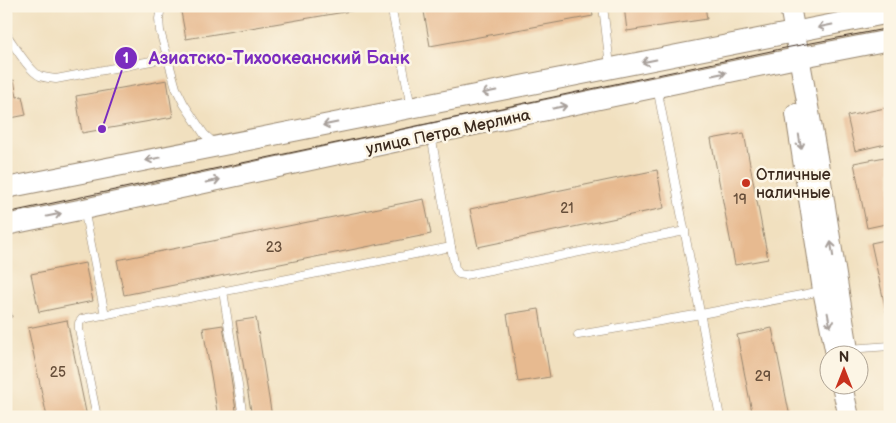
<svg xmlns="http://www.w3.org/2000/svg" width="896" height="423" font-family="'Balsamiq Sans',sans-serif">
	<rect width="100%" height="100%" fill="#fcf5e5"/>
	<filter id="ink" filterUnits="userSpaceOnUse"><feTurbulence type="fractalNoise" baseFrequency=".02" numOctaves="2"/><feDisplacementMap in="SourceGraphic" scale="10" xChannelSelector="R" yChannelSelector="G"/><feConvolveMatrix kernelMatrix="1 2 1 2 8 2 1 2 1" color-interpolation-filters="sRGB"/></filter>
	<filter id="wash" filterUnits="userSpaceOnUse"><feTurbulence type="fractalNoise" baseFrequency=".0096" numOctaves="4" result="noise"/><feDisplacementMap in="SourceGraphic" scale="20" xChannelSelector="R" yChannelSelector="G"/><feGaussianBlur stdDeviation="1.12" result="paint"/><feColorMatrix in="noise" values="0 0 0 0 0 0 0 0 0 0 0 0 0 0 0 0 0 1.4 0 .05"/><feComposite in="paint" operator="in"/></filter>
	<g filter="url(#wash)">
		<rect width="100%" height="100%" fill="#f1e0bf"/>
		<g id="blocks">
			<g fill="#e7ba90">
				<path d="M180 6H374V7L186 39Z"/>
				<path d="M423 6H591L593 16 430 46Z"/>
				<path d="M624 6H705L707 19 627 31Z"/>
				<path d="M14 80 17 97 22 96 26 115 6 119V82Z"/>
				<path d="M167 80 173 117 82 133 76 96Z"/>
				<path d="M885 108 890 132V143L855 151 847 116Z"/>
				<path d="M744 133 768 259 735 265 711 139Z"/>
				<path d="M890 156V223L867 228 854 163Z"/>
				<path d="M657 170 664 208 478 247 470 209Z"/>
				<path d="M424 199 431 234 124 295 117 260Z"/>
				<path d="M890 239V314L887 315 871 243Z"/>
				<path d="M85 263 93 301 39 312 31 274Z"/>
				<path d="M6 295 12 317 6 318Z"/>
				<path d="M539 309 550 377 518 382 507 314Z"/>
				<path d="M256 318 272 417H252L236 321Z"/>
				<path d="M67 320 87 417H47L28 328Z"/>
				<path d="M223 325 237 417H218L203 328Z"/>
				<path d="M772 328 790 417H753L737 335Z"/>
			</g>
		</g>
	</g>
	<g filter="url(#ink)">
		<use href="#blocks" fill-opacity="0" stroke="#96856e" stroke-width="1"/>
		<g fill="none" stroke-linecap="round" stroke-linejoin="round">
			<g stroke="#96856e" stroke-width="9">
				<g id="lane">
					<path d="M161 6 159 19 160 31 176 88 184 104 204 134 215 144"/>
					<path d="M391 6 411 107"/>
					<path d="M603 6 610 66"/>
					<path d="M6 11 10 6"/>
					<path d="M6 34C14 45 29 71 40 76 45 78 51 78 56 79L167 58"/>
					<path d="M657 87 720 417"/>
					<path d="M84 209 105 315"/>
					<path d="M451 247 455 268 459 274 465 275 685 231"/>
					<path d="M223 291 243 417"/>
					<path d="M578 335 701 314 822 291"/>
					<path d="M848 349 890 346"/>
					<path d="M97 417 79 329V323L82 319 451 247 431 135"/>
				</g>
			</g>
			<g stroke="#96856e" stroke-width="22">
				<g id="secondary">
					<path d="M790 6 817 157 849 356"/>
					<path d="M796 114 823 290 836 354"/>
					<path d="M6 188 890 13"/>
					<path d="M6 225 84 209 431 134 787 60 890 40"/>
					<path d="M842 386 849 417"/>
				</g>
			</g>
			<use href="#lane" stroke="#fff" stroke-width="8"/>
			<use href="#secondary" stroke="#fff" stroke-width="20"/>
			<path stroke="#3b2a1e" stroke-width="1" d="M6 213 785 48 890 28"/>
		</g>
		<defs><path id="oneway-shaft" d="M-6 0H5M1.5-3L5.5 0L1.5 3" fill="none" stroke-width="1.6" stroke-linecap="round" stroke-linejoin="round" transform="scale(1.25)"/></defs>
		<g stroke="#a79f9a">
			<use href="#oneway-shaft" transform="translate(825 26) rotate(169)"/>
			<use href="#oneway-shaft" transform="translate(649 61) rotate(169)"/>
			<use href="#oneway-shaft" transform="translate(719 74) rotate(-12)"/>
			<use href="#oneway-shaft" transform="translate(489 92) rotate(169)"/>
			<use href="#oneway-shaft" transform="translate(560 107) rotate(-12)"/>
			<use href="#oneway-shaft" transform="translate(330 124) rotate(169)"/>
			<use href="#oneway-shaft" transform="translate(800 142) rotate(81)"/>
			<use href="#oneway-shaft" transform="translate(153 159) rotate(169)"/>
			<use href="#oneway-shaft" transform="translate(213 181) rotate(-12)"/>
			<use href="#oneway-shaft" transform="translate(54 215) rotate(-11)"/>
			<use href="#oneway-shaft" transform="translate(832 249) rotate(-99)"/>
			<use href="#oneway-shaft" transform="translate(829 320) rotate(79)"/>
		</g>
	</g>
	<circle fill="#c8321e" stroke="#fcf5e5" stroke-width="2" cx="746" cy="183" r="5"/>
	<g text-anchor="middle" stroke-width="5" stroke-linejoin="round" paint-order="stroke">
		<g font-size="14" fill="#664e3a">
			<text x="740" y="204">19</text>
			<text x="567" y="213">21</text>
			<text x="274" y="252">23</text>
			<text x="58" y="377">25</text>
			<text x="763" y="381">29</text>
		</g>
		<g font-size="16" fill="#3b2a1e" stroke="#fcf5e5">
			<text transform="translate(448 131) rotate(-12)" y="6">улица Петра Мерлина</text>
		</g>
		<g font-size="16" fill="#3b2a1e" stroke="#fcf5e5" text-anchor="start">
			<text x="756" y="180">Отличные<tspan x="756" dy="18">наличные</tspan></text>
		</g>
	</g>
	<path fill="none" stroke="#7b2cbf" stroke-width="2" d="M102 129L126 58"/>
	<g fill="#7b2cbf" stroke="#fcf5e5" stroke-width="2">
		<circle cx="102" cy="129" r="5"/>
		<circle cx="126" cy="58" r="12"/>
	</g>
	<g font-size="15" text-anchor="middle" font-weight="bold" fill="#fff">
		<text x="126" y="63">1</text>
	</g>
	<g font-size="18" text-anchor="middle" font-weight="bold" fill="#7b2cbf" stroke="#fcf5e5" stroke-width="5" stroke-linejoin="round" paint-order="stroke">
		<text x="279" y="64">Азиатско-Тихоокеанский Банк</text>
	</g>
	<rect width="896" height="423" fill="none" stroke="#fcf5e5" stroke-width="25"/>
	<g transform="translate(844 370)"><circle r="24" fill="#fcf5e5" stroke="#afa495"/>
	<path d="M0-4L9 19L0 12L-9 19Z" fill="#c8321e"/>
	<text y="-8" font-size="14" font-weight="bold" text-anchor="middle" fill="#3b2a1e">N</text>
	</g>
</svg>
